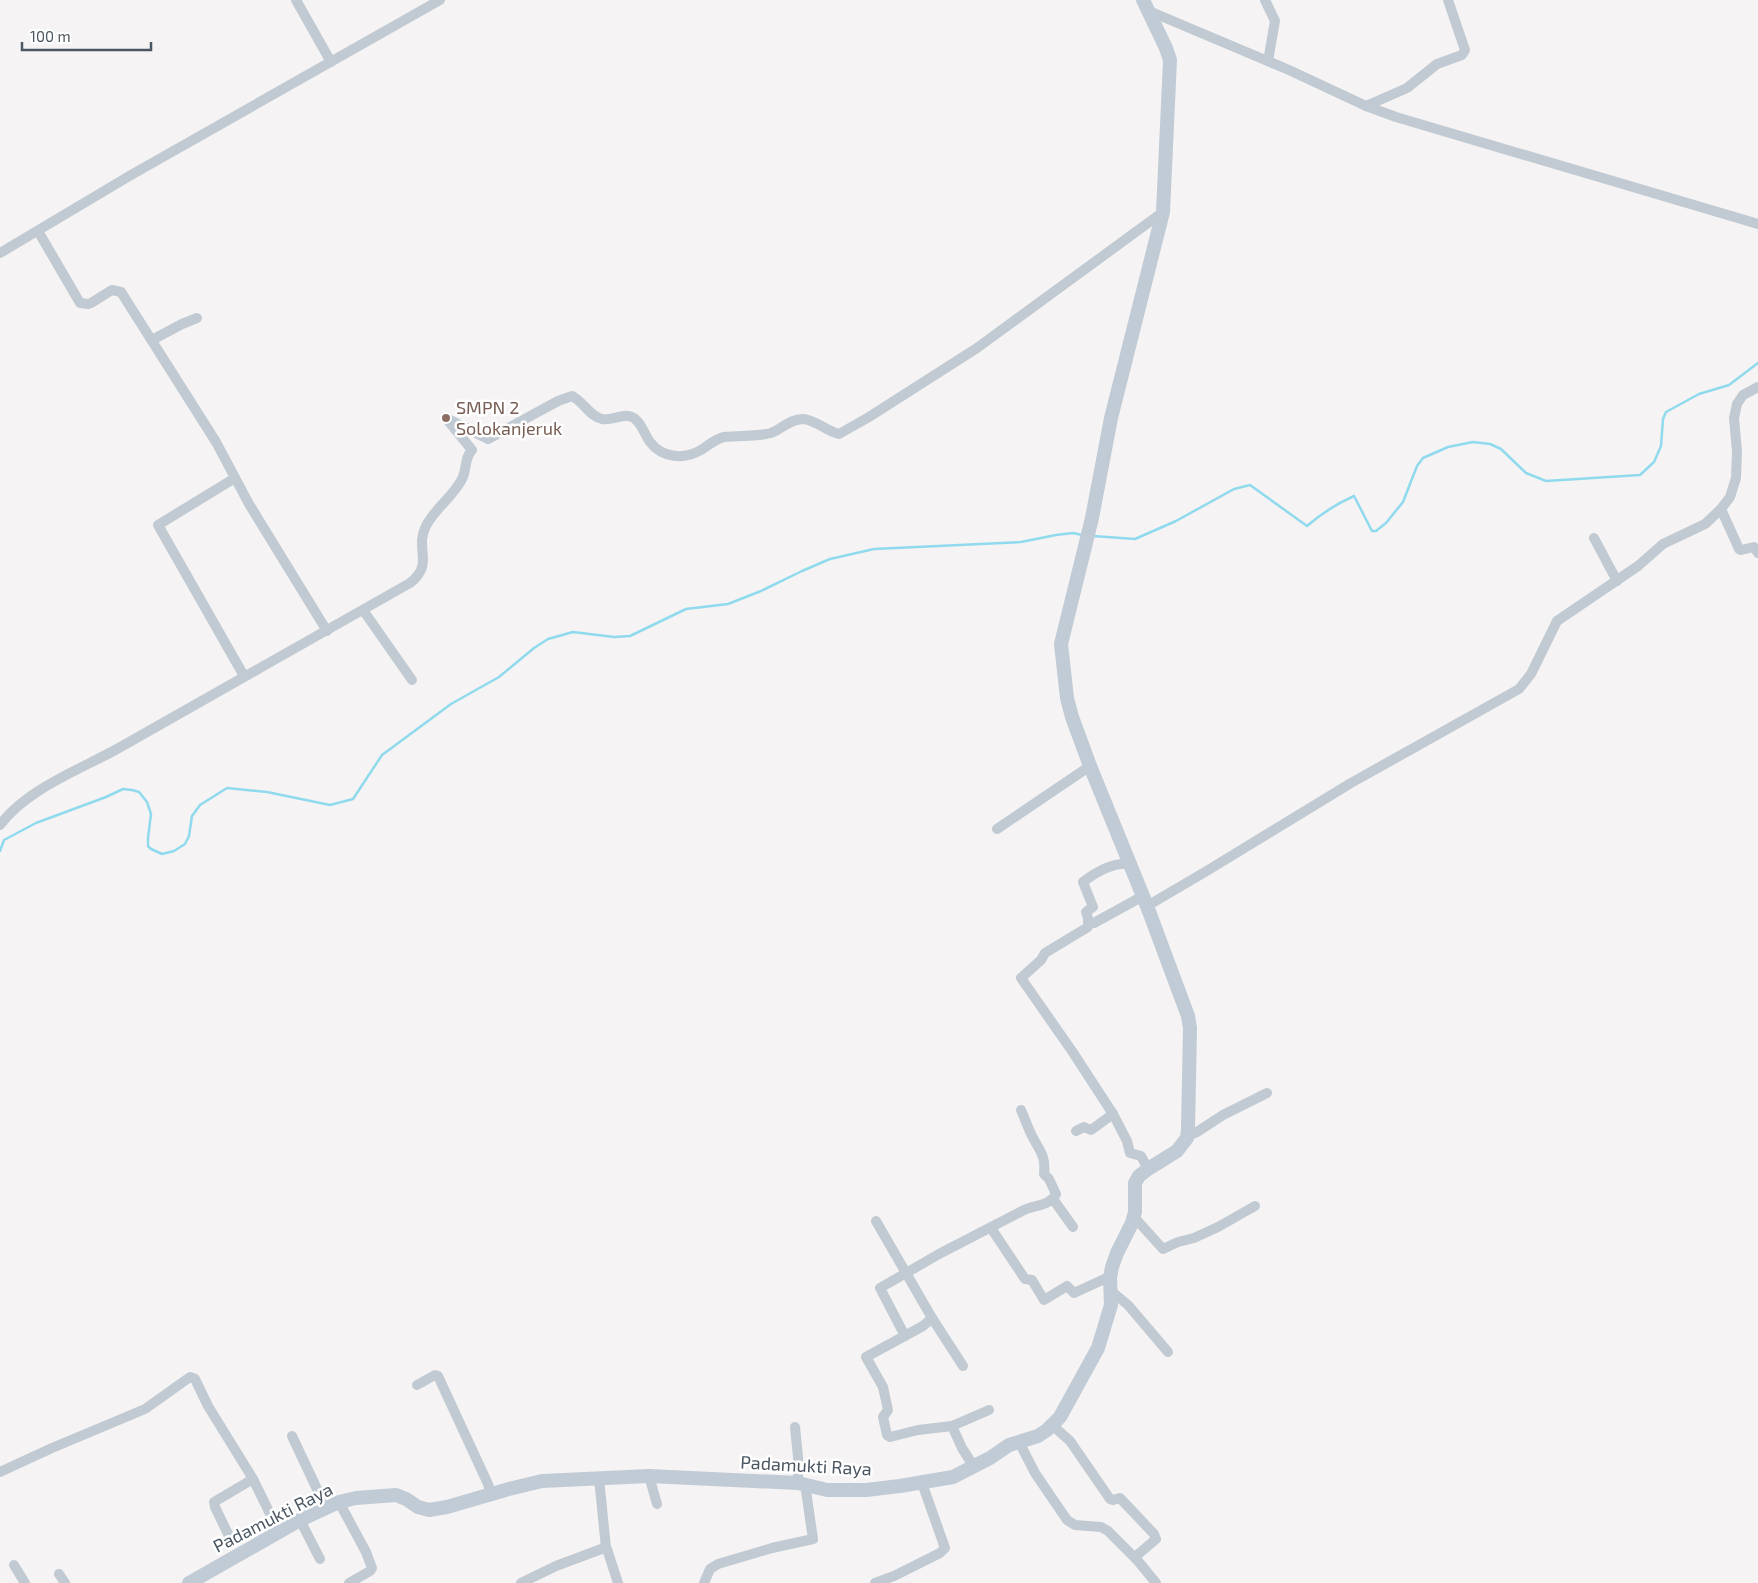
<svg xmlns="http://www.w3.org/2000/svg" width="1758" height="1583" font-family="'Exo 2',sans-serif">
	<rect width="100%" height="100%" fill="#f5f3f3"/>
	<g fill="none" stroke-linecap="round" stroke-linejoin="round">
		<g stroke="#90daee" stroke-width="2.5">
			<path d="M1093 536 1135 539 1176 521 1234 489 1250 485 1307 526C1322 513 1336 504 1354 496L1372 531H1376L1386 523 1403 502 1417 466 1423 458 1448 447 1473 442 1490 444 1501 449 1526 473 1546 481 1640 475 1654 462 1661 446 1663 419 1666 412 1699 394 1729 385 1758 363"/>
			<path d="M0 851 4 840 36 823 106 797 123 789 132 790 139 792 147 802 151 814 148 838V846L151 849 162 854 174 851 185 844 189 836 192 816 200 805 227 788 267 792 330 805 353 799 382 755 451 704 499 677 534 648 548 639 573 632 614 637 630 636 686 609 728 604 761 591 802 571 830 559 874 549 1021 542 1056 535 1073 533 1082 535"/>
		</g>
		<g stroke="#c1cad2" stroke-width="10">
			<path d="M296 0 331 62"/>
			<path d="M1265 0 1275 21 1268 61"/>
			<path d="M1149 11 1289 70 1366 106 1396 117 1758 224"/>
			<path d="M1366 106 1407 88 1437 64 1462 55 1465 50 1448 0"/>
			<path d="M38 231 80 303 88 304 91 303 112 290 121 292 216 442 249 504 327 631"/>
			<path d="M0 253 131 175 440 0"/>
			<path d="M152 340 182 324 197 318"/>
			<path d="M235 478 158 525 244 676"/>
			<path d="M1721 509 1739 549 1741 550 1754 547 1758 553"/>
			<path d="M1594 538 1617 581"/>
			<path d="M363 610 412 680"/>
			<path d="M0 825C27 789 79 770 117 749 214 693 313 639 410 583 435 563 414 549 426 526 435 508 453 497 462 479 467 470 464 458 472 450L446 418 488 439 558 401 572 396C584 402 589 416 602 419 612 421 623 413 632 417 641 421 644 434 650 442 662 458 684 460 701 450 709 445 715 439 724 437 739 435 756 437 771 433 782 429 790 419 803 419 816 420 826 431 839 434L869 417 977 348 1163 212"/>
			<path d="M997 829 1090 766"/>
			<path d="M1130 864C1113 862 1096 872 1083 882L1093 907 1086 912 1088 918V927L1045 953 1041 960 1021 978 1072 1051 1113 1114 1127 1141 1130 1153 1141 1156 1148 1169"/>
			<path d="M1147 906 1205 872 1351 783 1519 689 1531 674 1557 621 1638 566 1663 544 1705 524 1721 509 1730 497 1736 478 1737 452 1734 418 1737 404 1743 395 1758 387"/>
			<path d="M1094 923 1143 896"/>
			<path d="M1076 1131 1084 1127 1091 1130 1113 1114"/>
			<path d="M1187 1136 1197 1132 1223 1115 1267 1093"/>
			<path d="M1053 1199 1073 1227"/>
			<path d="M1134 1217 1163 1249 1178 1242 1194 1238 1218 1227 1255 1206"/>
			<path d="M876 1221 932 1318 963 1366"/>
			<path d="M991 1228 1025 1279 1032 1280 1044 1300 1067 1286 1074 1293 1111 1276"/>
			<path d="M1110 1290 1128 1305 1168 1352"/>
			<path d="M932 1318 923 1326 866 1357 883 1387 888 1410 883 1417 887 1435 890 1437 918 1430 952 1426 962 1448 974 1467"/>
			<path d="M905 1336 880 1288 939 1254 1024 1210C1035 1205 1050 1206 1056 1194L1049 1179 1044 1174C1046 1156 1040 1151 1032 1136 1028 1128 1025 1119 1021 1110"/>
			<path d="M417 1385 435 1375 438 1376 488 1484 491 1494"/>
			<path d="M1052 1425 1070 1441 1110 1499 1113 1500 1120 1498 1154 1534 1156 1539 1135 1557"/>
			<path d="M952 1426 989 1410"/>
			<path d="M795 1427 798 1457V1483"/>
			<path d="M292 1436 316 1487 324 1509"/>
			<path d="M1019 1442 1035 1473 1067 1520 1075 1525 1101 1527 1108 1531 1138 1561 1156 1583"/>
			<path d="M0 1472 52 1448 145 1409 190 1377 195 1379 208 1406 253 1479 279 1532"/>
			<path d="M649 1476 657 1504"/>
			<path d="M599 1478 606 1548"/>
			<path d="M339 1502 366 1552 372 1568 370 1571 349 1583"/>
			<path d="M300 1520 320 1559"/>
			<path d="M228 1534 215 1507 214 1502 253 1479"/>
			<path d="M14 1565 25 1583"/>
			<path d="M59 1574 65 1583"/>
			<path d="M521 1583 556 1566 604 1548 607 1549 618 1583"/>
			<path d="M704 1583 710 1569 718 1564 772 1548 813 1539 805 1484"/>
			<path d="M875 1583 894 1576 940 1553 945 1548 922 1483"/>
		</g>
		<path stroke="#c1cbd6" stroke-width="14" d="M189 1583 300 1520 339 1502 356 1498 396 1495 406 1499 418 1507 429 1510 447 1507 509 1489 542 1481 649 1476 798 1483 827 1490H866L900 1486 953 1477 990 1458 1009 1445 1038 1436 1047 1430 1060 1417 1098 1348 1111 1305 1110 1278 1112 1267 1117 1253 1132 1223 1135 1212V1183L1139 1176 1148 1169 1177 1151 1187 1138 1188 1129 1190 1028 1188 1016 1147 906 1090 766 1072 717 1067 698 1061 644 1092 518 1111 418 1163 212 1170 60 1166 48 1143 0"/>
	</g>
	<circle fill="#8d6e63" stroke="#fff" stroke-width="2" cx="446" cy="418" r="5"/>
	<g text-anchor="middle" stroke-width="5" stroke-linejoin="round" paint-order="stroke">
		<g font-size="18" fill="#785e54" stroke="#fff" text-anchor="start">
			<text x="456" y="414">SMPN 2<tspan x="456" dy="21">Solokanjeruk</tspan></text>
		</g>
		<g font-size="18" fill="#4a5661" stroke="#fff">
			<text transform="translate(806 1466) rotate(3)" y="6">Padamukti Raya</text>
			<text transform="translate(273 1518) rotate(-27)" y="6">Padamukti Raya</text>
		</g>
	</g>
	<path d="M22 42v8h129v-8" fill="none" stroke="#4a5661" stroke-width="2.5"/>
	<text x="30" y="42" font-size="15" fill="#4a5661" stroke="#ffffff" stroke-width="4" paint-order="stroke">100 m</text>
</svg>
